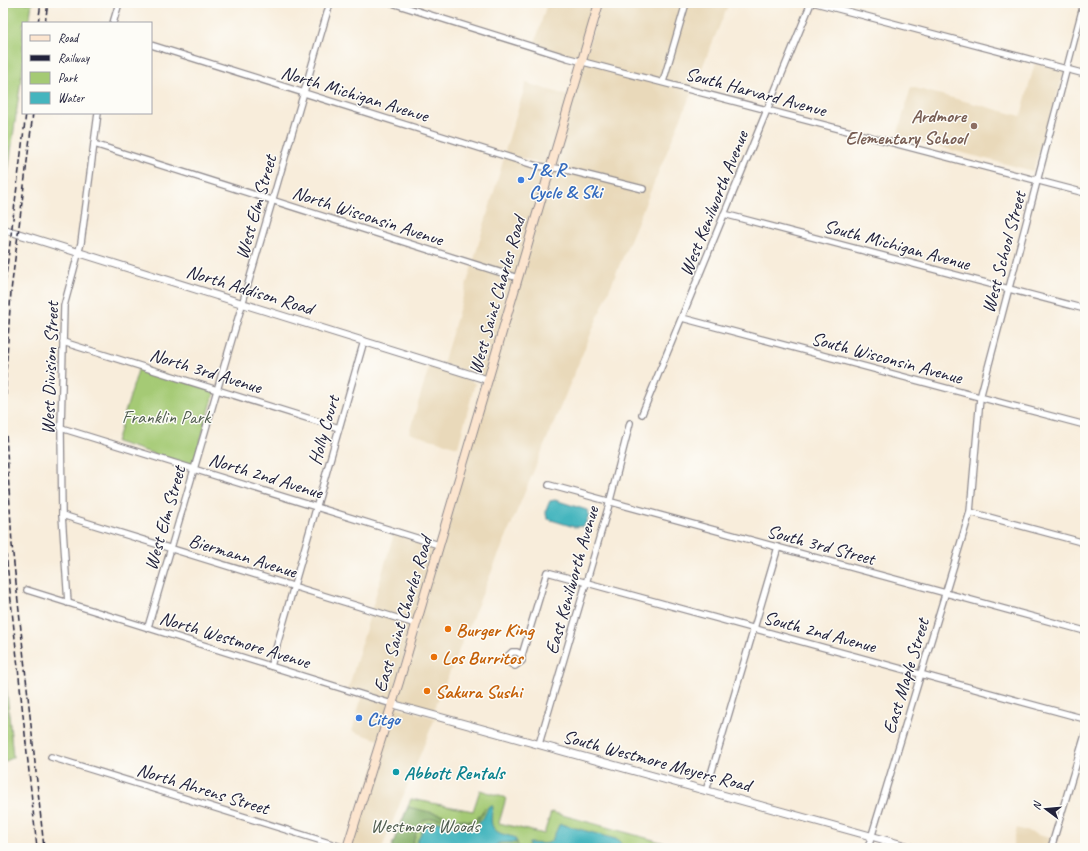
<svg xmlns="http://www.w3.org/2000/svg" width="1088" height="851" font-family="Caveat,sans-serif">
	<rect width="100%" height="100%" fill="#fdfcf7"/>
	<filter id="ink" filterUnits="userSpaceOnUse"><feTurbulence type="fractalNoise" baseFrequency=".025" numOctaves="2"/><feDisplacementMap in="SourceGraphic" scale="8" xChannelSelector="R" yChannelSelector="G"/><feConvolveMatrix kernelMatrix="1 2 1 2 8 2 1 2 1" color-interpolation-filters="sRGB"/></filter>
	<filter id="wash" filterUnits="userSpaceOnUse"><feTurbulence type="fractalNoise" baseFrequency=".012" numOctaves="4" result="noise"/><feDisplacementMap in="SourceGraphic" scale="16" xChannelSelector="R" yChannelSelector="G"/><feGaussianBlur stdDeviation="0.9" result="paint"/><feColorMatrix in="noise" values="0 0 0 0 0 0 0 0 0 0 0 0 0 0 0 0 0 1.4 0 .05"/><feComposite in="paint" operator="in"/></filter>
	<g filter="url(#wash)">
		<rect width="100%" height="100%" fill="#f8eddb"/>
		<g fill="#e9d9ba">
			<path d="M547 3H597L580 59 534 46Z"/>
			<path d="M601 3H729L433 712 395 702Z"/>
			<path d="M1035 62 1065 70 1033 171 897 136 911 87 1021 116Z"/>
			<path d="M526 83 569 96 549 165 504 154Z"/>
			<path d="M504 158 548 169 487 377 443 364Z"/>
			<path d="M430 364 475 383 458 447 409 433Z"/>
			<path d="M394 533 437 546 391 701 348 690Z"/>
			<path d="M362 696 390 704 379 740 352 731Z"/>
			<path d="M393 706 435 718 382 848H349Z"/>
			<path d="M1017 828 1052 839 1049 848H1012Z"/>
		</g>
		<g fill="#a5ca74" stroke="#647658">
			<path d="M3 3H32L29 23H23V65L3 209Z"/>
			<path d="M139 367 215 391 193 466 116 442Z"/>
			<path d="M3 650 13 757 3 763Z"/>
			<path d="M480 790 506 798 499 823 544 834 551 812 683 848H391L411 799 473 811Z"/>
		</g>
		<g fill="#84ae66" stroke="#536850">
			<path d="M408 807 469 821 476 820 485 808 478 822C462 826 429 811 420 824 416 831 414 840 411 848H391Z"/>
			<path d="M504 842H517L518 846 523 848 529 846 531 848H492L499 843Z"/>
		</g>
		<g fill="#45b5be" stroke="#346c7c">
			<path d="M555 500 587 510 589 516 584 526 574 527 548 519C544 514 547 507 550 501Z"/>
			<path d="M492 805 493 808C488 829 494 833 514 837L517 842 499 843 492 848H414L425 824C452 814 474 848 488 807Z"/>
			<path d="M561 824 619 840 621 842 620 848H570L563 846 531 848 529 846V843C552 844 549 847 559 825Z"/>
		</g>
	</g>
	<g filter="url(#ink)">
		<g fill="none" stroke-linecap="round" stroke-linejoin="round">
			<g stroke="#8d888b" stroke-width="8">
				<g id="minor">
					<path d="M392 3 568 58 1085 193"/>
					<path d="M816 3 1085 74"/>
					<path d="M113 23 119 3"/>
					<path d="M151 45 537 166 563 169 643 189"/>
					<path d="M663 82 686 3"/>
					<path d="M94 144 518 278"/>
					<path d="M724 214 1085 309"/>
					<path d="M682 318 1085 425"/>
					<path d="M63 342 339 428"/>
					<path d="M642 414 811 3"/>
					<path d="M61 428 439 545"/>
					<path d="M549 485 1085 631"/>
					<path d="M970 512 1085 543"/>
					<path d="M62 515 416 624"/>
					<path d="M27 590 392 704"/>
					<path d="M68 603 62 515 61 428 64 306 81 243 98 113"/>
					<path d="M148 627 330 3"/>
					<path d="M522 655 517 652H512L508 656V662L515 666 522 661V655L547 572 1085 719"/>
					<path d="M271 666 364 341"/>
					<path d="M539 744 608 508 630 423"/>
					<path d="M51 757 345 848"/>
					<path d="M706 791 778 547"/>
					<path d="M868 848 970 512 980 398 1084 3"/>
					<path d="M1051 848 1085 735"/>
				</g>
			</g>
			<g stroke="#8d888b" stroke-width="9">
				<g id="tertiary">
					<path d="M3 229 488 380"/>
					<path d="M392 704 914 848"/>
				</g>
			</g>
			<g stroke="#8d888b" stroke-width="10">
				<path id="secondary" d="M347 848 399 682 599 3"/>
			</g>
			<use href="#minor" stroke="#fff" stroke-width="5.5"/>
			<use href="#tertiary" stroke="#fff" stroke-width="7"/>
			<use href="#secondary" stroke="#fce5cf" stroke-width="8"/>
			<g stroke="#22223b" stroke-width="1.5" stroke-dasharray="6 3" stroke-linecap="butt">
				<path d="M38 23 41 3"/>
				<path d="M45 23 48 3"/>
				<path d="M33 113 11 291 6 373V432L12 545 44 848"/>
				<path d="M3 300 26 113"/>
				<path d="M3 525 37 848"/>
			</g>
		</g>
	</g>
	<circle fill="#8d6e63" stroke="#fdfcf7" stroke-width="1.5" cx="974" cy="126" r="4"/>
	<g fill="#3f7fe0" stroke="#fdfcf7" stroke-width="1.5">
		<circle cx="521" cy="180" r="4"/>
		<circle cx="359" cy="718" r="4"/>
	</g>
	<g fill="#e8710a" stroke="#fdfcf7" stroke-width="1.5">
		<circle cx="448" cy="629" r="4"/>
		<circle cx="434" cy="657" r="4"/>
		<circle cx="427" cy="691" r="4"/>
	</g>
	<circle fill="#0f9aa8" stroke="#fdfcf7" stroke-width="1.5" cx="396" cy="772" r="4"/>
	<g text-anchor="middle" stroke-width="3" stroke-linejoin="round" paint-order="stroke">
		<g font-size="19" fill="#22223b" stroke="#fdfcf7">
			<text transform="translate(756 91) rotate(15)" y="7">South Harvard Avenue</text>
			<text transform="translate(355 93) rotate(17)" y="7">North Michigan Avenue</text>
			<text transform="translate(713 203) rotate(-68)" y="7">West Kenilworth Avenue</text>
			<text transform="translate(255 207) rotate(-74)" y="7">West Elm Street</text>
			<text transform="translate(368 215) rotate(18)" y="7">North Wisconsin Avenue</text>
			<text transform="translate(897 244) rotate(15)" y="7">South Michigan Avenue</text>
			<text transform="translate(1003 252) rotate(-75)" y="7">West School Street</text>
			<text transform="translate(250 289) rotate(17)" y="7">North Addison Road</text>
			<text transform="translate(496 295) rotate(-74)" y="7">West Saint Charles Road</text>
			<text transform="translate(887 357) rotate(15)" y="7">South Wisconsin Avenue</text>
			<text transform="translate(49 368) rotate(-88)" y="7">West Division Street</text>
			<text transform="translate(206 370) rotate(17)" y="7">North 3rd Avenue</text>
			<text transform="translate(323 430) rotate(-74)" y="7">Holly Court</text>
			<text transform="translate(266 475) rotate(17)" y="7">North 2nd Avenue</text>
			<text transform="translate(164 518) rotate(-74)" y="7">West Elm Street</text>
			<text transform="translate(821 544) rotate(15)" y="7">South 3rd Street</text>
			<text transform="translate(243 555) rotate(17)" y="7">Biermann Avenue</text>
			<text transform="translate(571 580) rotate(-74)" y="7">East Kenilworth Avenue</text>
			<text transform="translate(402 614) rotate(-73)" y="7">East Saint Charles Road</text>
			<text transform="translate(820 631) rotate(15)" y="7">South 2nd Avenue</text>
			<text transform="translate(235 639) rotate(17)" y="7">North Westmore Avenue</text>
			<text transform="translate(905 676) rotate(-73)" y="7">East Maple Street</text>
			<text transform="translate(657 760) rotate(15)" y="7">South Westmore Meyers Road</text>
			<text transform="translate(203 788) rotate(17)" y="7">North Ahrens Street</text>
		</g>
		<g font-size="19" font-weight="bold" fill="#785e54" stroke="#fdfcf7" text-anchor="end">
			<text x="966" y="122">Ardmore<tspan x="966" dy="22">Elementary School</tspan></text>
		</g>
		<g font-size="19" font-weight="bold" fill="#366cbe" stroke="#fdfcf7" text-anchor="start">
			<text x="529" y="176">J &amp; R<tspan x="529" dy="22">Cycle &amp; Ski</tspan></text>
			<text x="367" y="725">Citgo</text>
		</g>
		<g font-size="19" fill="#505d4f" stroke="#fdfcf7">
			<text x="166" y="423">Franklin Park</text>
			<text x="425" y="832">Westmore Woods</text>
		</g>
		<g font-size="19" font-weight="bold" fill="#c56008" stroke="#fdfcf7" text-anchor="start">
			<text x="456" y="636">Burger King</text>
			<text x="442" y="664">Los Burritos</text>
			<text x="435" y="698">Sakura Sushi</text>
		</g>
		<g font-size="19" font-weight="bold" fill="#0d838f" stroke="#fdfcf7" text-anchor="start">
			<text x="404" y="779">Abbott Rentals</text>
		</g>
	</g>
	<rect width="1088" height="851" fill="none" stroke="#fdfcf7" stroke-width="16"/>
	<rect x="22" y="22" width="130" height="92" fill="#fdfcf7" stroke="#a5a5ac"/>
	<rect x="30" y="35" width="20" height="6" fill="#fce5cf" stroke="#a5a5ac"/>
	<text x="58" y="42" font-size="12" fill="#22223b">Road</text>
	<rect x="30" y="55" width="20" height="6" fill="#22223b" stroke="#a5a5ac"/>
	<text x="58" y="62" font-size="12" fill="#22223b">Railway</text>
	<rect x="30" y="72" width="20" height="12" fill="#a5ca74" stroke="#a5a5ac"/>
	<text x="58" y="82" font-size="12" fill="#22223b">Park</text>
	<rect x="30" y="92" width="20" height="12" fill="#45b5be" stroke="#a5a5ac"/>
	<text x="58" y="102" font-size="12" fill="#22223b">Water</text>
	<g transform="translate(1046 809) rotate(286)" stroke="#fdfcf7" stroke-width="3" paint-order="stroke">
	<path d="M0-3L7 15L0 10L-7 15Z" fill="#22223b"/>
	<text y="-6" font-size="11" font-weight="bold" text-anchor="middle" fill="#22223b">N</text>
	</g>
</svg>
